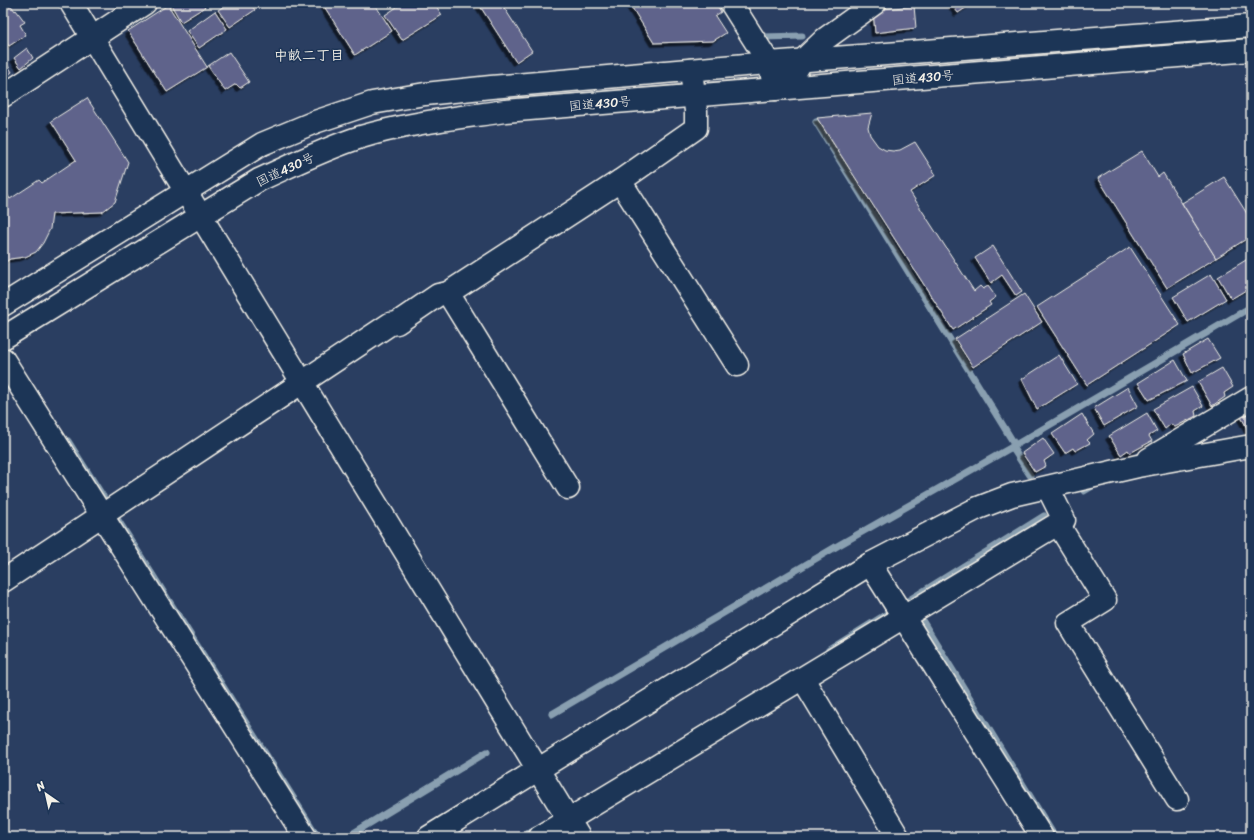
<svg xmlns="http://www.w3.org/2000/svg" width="1254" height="840" font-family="Sriracha,'Klee One',sans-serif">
	<defs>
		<filter id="shadow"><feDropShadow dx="-3.5" dy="3.5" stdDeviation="0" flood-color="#0009"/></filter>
	</defs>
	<rect width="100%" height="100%" fill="#2a3e61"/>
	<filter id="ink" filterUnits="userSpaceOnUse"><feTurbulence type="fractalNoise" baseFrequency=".025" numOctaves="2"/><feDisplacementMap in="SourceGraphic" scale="8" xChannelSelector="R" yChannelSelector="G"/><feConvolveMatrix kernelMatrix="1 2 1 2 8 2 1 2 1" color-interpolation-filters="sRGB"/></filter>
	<g filter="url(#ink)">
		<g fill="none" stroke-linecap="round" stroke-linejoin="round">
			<g stroke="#899fb0" stroke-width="7">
				<path d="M762 37 802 36"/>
				<path d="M816 122 1015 445"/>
				<path d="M68 441 318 837"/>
				<path d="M1012 447 1030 475"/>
				<path d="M1084 491 1094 485"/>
				<path d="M917 612 1055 837"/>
				<path d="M829 650 1044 516"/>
				<path d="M552 714 839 545 1012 447 1251 307"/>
				<path d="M347 837 487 752"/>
				<path d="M523 837 535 829"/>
			</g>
		</g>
		<g fill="#5e648b" stroke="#f4f1e8" filter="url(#shadow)">
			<path d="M9 3 15 11 16 10 25 22 20 25 26 35 9 46 4 40 3 41V7Z"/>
			<path d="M170 3H202L205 7 181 22Z"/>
			<path d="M229 3H250L255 10 230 27 218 10Z"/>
			<path d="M322 3H374L392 31 355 55Z"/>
			<path d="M403 3H434L442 15 402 40 385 15Z"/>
			<path d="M478 3H488L491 7 497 3H501L532 51 516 62Z"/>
			<path d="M629 3H716L721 12 715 16 726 33 713 41 654 43Z"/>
			<path d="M951 3H973L958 13Z"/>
			<path d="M168 5 207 67 167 92 128 31Z"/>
			<path d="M914 6 916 28 875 33 873 10Z"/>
			<path d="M215 11 227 29 199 48 187 31Z"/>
			<path d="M27 48 33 58 21 68 14 58Z"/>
			<path d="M229 52 249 82 240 88 236 84 225 91 208 66Z"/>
			<path d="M3 58 12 72 3 79Z"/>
			<path d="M87 98 128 162 115 202 102 212 52 214 50 229 43 243 36 252 25 257 10 259 3 264V188L10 199 39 180 42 183 76 160 51 121Z"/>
			<path d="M872 113 868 127 870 135 878 146 885 150 893 151 900 150 915 142 936 175 910 192 974 291 980 286 983 289 988 286 996 297 989 302 991 305 953 330 817 118Z"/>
			<path d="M1142 151 1158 177 1163 173 1216 258 1167 288 1098 178Z"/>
			<path d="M1224 177 1251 220V236L1216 258 1182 203Z"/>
			<path d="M993 246 1022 292 1016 296 1002 275 991 283 975 258Z"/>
			<path d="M1130 247 1180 325 1087 385 1037 307Z"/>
			<path d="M1251 257V287L1231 299 1218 277Z"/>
			<path d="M1211 274 1226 299 1188 322 1173 297Z"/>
			<path d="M1024 294 1042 322 973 367 955 339Z"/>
			<path d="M1208 339 1220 358 1192 373 1183 354Z"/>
			<path d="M1059 355 1077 384 1037 409 1022 379Z"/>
			<path d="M1175 360 1187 381 1149 400 1138 383Z"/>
			<path d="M1222 368 1233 387 1224 393 1225 397 1212 406 1198 382Z"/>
			<path d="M1128 387 1138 406 1104 426 1094 408Z"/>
			<path d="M1192 387 1203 406 1195 411 1196 416 1175 427 1171 424 1165 429 1153 409Z"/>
			<path d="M1251 411V435L1241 417Z"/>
			<path d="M1147 413 1157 431 1149 436 1152 441 1130 453 1128 450 1121 455 1109 436Z"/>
			<path d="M1082 414 1094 434 1087 440 1090 443 1075 451 1073 448 1065 453 1052 434Z"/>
			<path d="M1043 438 1054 454 1044 461 1046 466 1035 472 1022 453Z"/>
		</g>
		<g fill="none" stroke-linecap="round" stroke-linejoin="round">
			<g stroke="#f4f1e8" stroke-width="25">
				<g id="minor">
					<path d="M71 3 579 837"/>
					<path d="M731 3 769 63 775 89"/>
					<path d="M786 88 801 62 825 39 875 3"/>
					<path d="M3 96 145 3"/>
					<path d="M620 181 737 365"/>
					<path d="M448 293 568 488"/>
					<path d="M3 359 305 837"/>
					<path d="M1149 459 1251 398"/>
					<path d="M1058 524 1105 600 1068 623 1177 799"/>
					<path d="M870 564 1042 837"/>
					<path d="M3 581 390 324 397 323 438 295 448 293 620 181 696 128V111L691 70"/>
					<path d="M803 679 898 837"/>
					<path d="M429 837 870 564 978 508 1012 495 1138 466 1251 446"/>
					<path d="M540 837 1064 520 1048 488"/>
				</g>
			</g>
			<g stroke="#f4f1e8" stroke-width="25">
				<g id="highway">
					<path d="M3 305 262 144 315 122 372 103 425 94 491 87 769 63 1251 26"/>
					<path d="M3 338 259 180C292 165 326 148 361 137 407 123 457 118 505 111L1251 50"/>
				</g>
			</g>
			<use href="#minor" stroke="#1d3557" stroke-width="22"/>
			<use href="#highway" stroke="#1d3557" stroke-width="22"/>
		</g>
	</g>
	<g text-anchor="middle" stroke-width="3" stroke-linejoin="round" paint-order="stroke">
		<g font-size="13" fill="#f4f1e8" stroke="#1d3557">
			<text transform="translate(923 77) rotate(-5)" y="5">国道430号</text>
			<text transform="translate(600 103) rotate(-5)" y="5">国道430号</text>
			<text transform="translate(285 169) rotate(-25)" y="5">国道430号</text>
		</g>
		<g font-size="14" font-weight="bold" fill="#f4f1e8" stroke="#1d3557">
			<text x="309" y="60">中畝二丁目</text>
		</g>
	</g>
	<rect width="1254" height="840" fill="none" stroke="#1d3557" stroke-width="16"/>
	<rect x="8" y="8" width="1238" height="824" fill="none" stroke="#f4f1e8" stroke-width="1.5" filter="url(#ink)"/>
	<g transform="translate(46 794) rotate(326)" stroke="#1d3557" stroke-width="3" paint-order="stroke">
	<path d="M0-3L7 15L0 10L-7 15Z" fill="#f4f1e8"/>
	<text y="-6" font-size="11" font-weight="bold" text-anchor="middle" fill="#f4f1e8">N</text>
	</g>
</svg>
